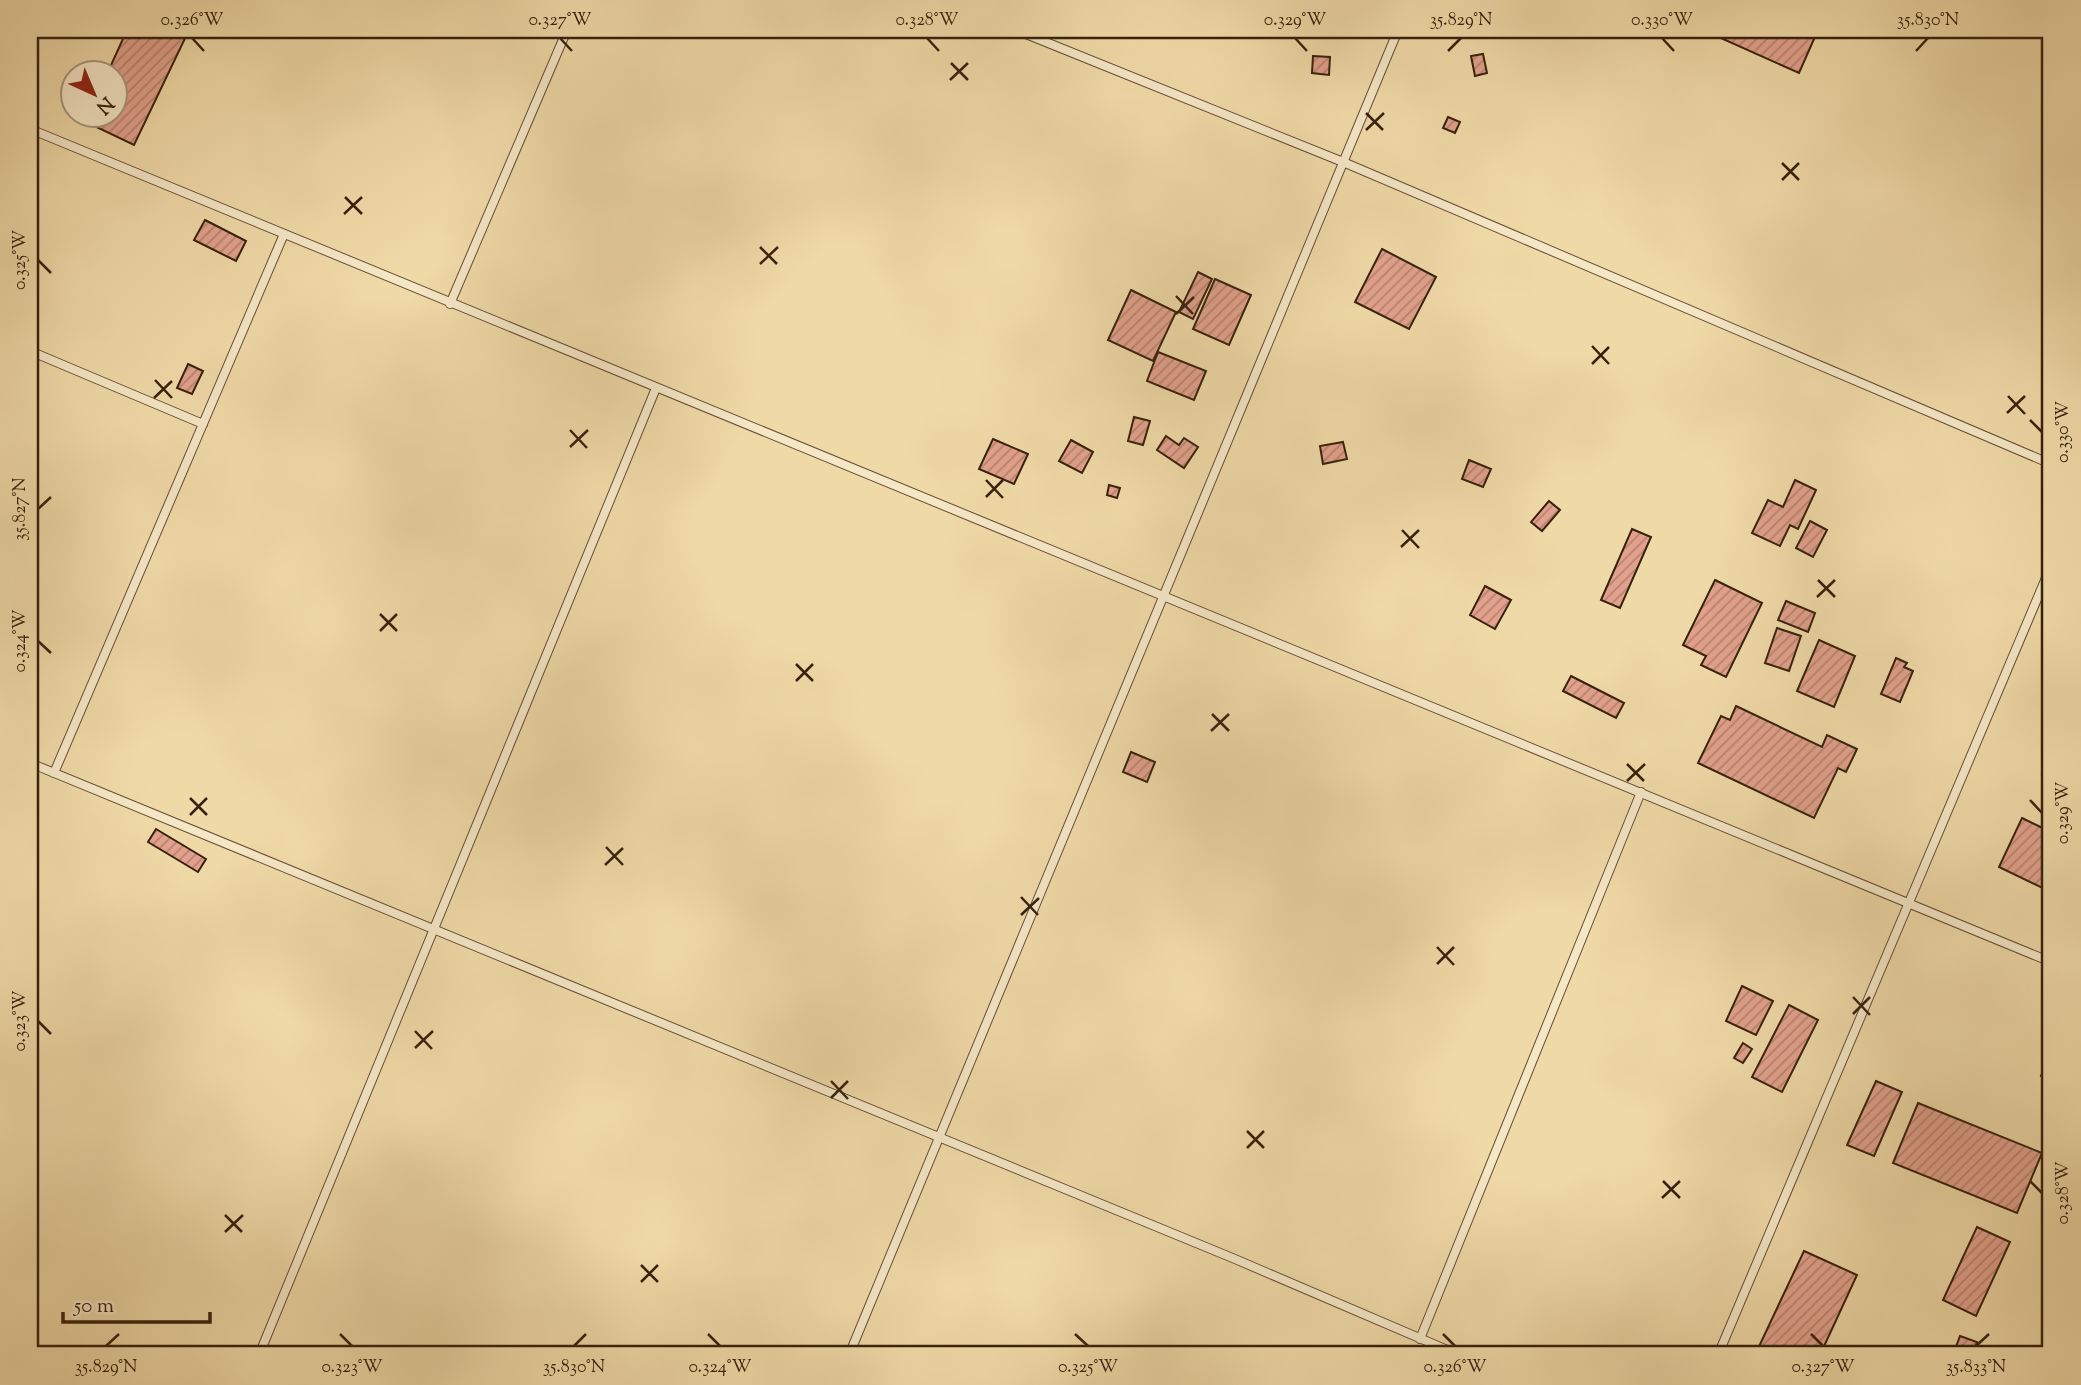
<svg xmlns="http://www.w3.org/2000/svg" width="2081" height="1385" font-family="'Sorts Mill Goudy',serif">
	<defs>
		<pattern id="building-hatch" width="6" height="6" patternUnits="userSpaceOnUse" patternTransform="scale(1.75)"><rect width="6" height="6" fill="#e2a18c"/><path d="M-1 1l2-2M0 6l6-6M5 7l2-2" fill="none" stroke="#b88371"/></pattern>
	</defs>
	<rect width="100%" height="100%" fill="#efd9a7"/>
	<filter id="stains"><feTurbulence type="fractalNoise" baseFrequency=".00286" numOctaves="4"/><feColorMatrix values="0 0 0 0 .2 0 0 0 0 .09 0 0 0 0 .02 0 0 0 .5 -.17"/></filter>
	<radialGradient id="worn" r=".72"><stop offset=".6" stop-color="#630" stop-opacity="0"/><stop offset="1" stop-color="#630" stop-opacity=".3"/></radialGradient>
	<g fill="url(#building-hatch)" stroke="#37210d" stroke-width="2">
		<path d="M127 30H189L134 145 84 121 87 116H116V74H107Z"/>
		<path d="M1703 30H1818L1799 73Z"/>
		<path d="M1483 54 1487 73 1475 76 1471 56Z"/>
		<path d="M1313 56 1330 57 1329 75 1312 73Z"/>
		<path d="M1448 117 1460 122 1455 133 1443 128Z"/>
		<path d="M205 220 246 241 236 261 194 240Z"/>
		<path d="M1382 249 1436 277 1409 329 1355 302Z"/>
		<path d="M1198 272 1212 279 1193 319 1179 312Z"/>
		<path d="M1215 279 1251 295 1229 345 1193 329Z"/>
		<path d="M1131 290 1176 312 1153 361 1108 340Z"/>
		<path d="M1158 352 1206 371 1194 400 1147 381Z"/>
		<path d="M188 364 203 371 192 394 177 388Z"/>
		<path d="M1134 417 1150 421 1143 445 1128 441Z"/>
		<path d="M1166 436 1179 445 1184 438 1198 447 1184 468 1157 450Z"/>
		<path d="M993 439 1028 454 1014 484 979 469Z"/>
		<path d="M1071 440 1093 452 1082 473 1059 461Z"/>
		<path d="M1343 442 1347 459 1323 464 1320 446Z"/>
		<path d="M1469 460 1491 469 1483 487 1462 479Z"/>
		<path d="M1795 480 1816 490 1798 529 1790 525 1780 546 1752 533 1768 500 1783 507Z"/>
		<path d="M1109 485 1120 488 1117 498 1107 495Z"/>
		<path d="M1549 501 1560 510 1542 531 1531 522Z"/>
		<path d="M1810 521 1827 530 1813 557 1796 548Z"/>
		<path d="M1632 529 1651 537 1620 608 1601 600Z"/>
		<path d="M1715 580 1762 603 1726 677 1701 665 1706 656 1683 645Z"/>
		<path d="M1485 586 1511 600 1495 629 1470 615Z"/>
		<path d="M1786 601 1815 613 1808 632 1778 620Z"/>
		<path d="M1777 628 1801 636 1789 671 1765 663Z"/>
		<path d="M1819 640 1855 656 1834 707 1797 691Z"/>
		<path d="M1896 658 1907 663 1904 667 1913 671 1900 702 1881 694Z"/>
		<path d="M1571 676 1624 703 1616 718 1563 691Z"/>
		<path d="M1736 706 1822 747 1827 735 1857 749 1846 772 1838 768 1814 818 1698 763 1721 716 1730 720Z"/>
		<path d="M1131 752 1155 762 1147 782 1123 772Z"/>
		<path d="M2051 753V778L2042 774Z"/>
		<path d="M2022 818 2051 832V892L1999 867Z"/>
		<path d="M156 829 206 859 198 872 148 842Z"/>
		<path d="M1742 986 1773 1001 1756 1035 1726 1021Z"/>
		<path d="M1789 1005 1818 1020 1782 1092 1752 1077Z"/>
		<path d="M1743 1043 1752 1049 1743 1063 1734 1058Z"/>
		<path d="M2051 1055V1081L2041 1076Z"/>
		<path d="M1876 1081 1902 1092 1874 1156 1847 1145Z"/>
		<path d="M1918 1103 2042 1153 2017 1213 1893 1163Z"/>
		<path d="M1977 1227 2010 1242 1976 1316 1943 1300Z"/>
		<path d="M1804 1251 1857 1275 1820 1355H1755Z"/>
		<path d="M1960 1336 1977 1342 1973 1355H1953Z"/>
	</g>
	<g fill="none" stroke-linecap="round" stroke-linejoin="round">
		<g stroke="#654f34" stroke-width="10">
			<g id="lane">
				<path d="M1016 30 1343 162 2051 464"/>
				<path d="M30 129 2051 962"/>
				<path d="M450 304 567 30"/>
				<path d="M30 351 203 424"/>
				<path d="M30 763 1235 1259 1459 1355"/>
				<path d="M54 773 284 234"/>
				<path d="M1420 1339 1641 792"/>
				<path d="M259 1355 656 388"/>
				<path d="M849 1355 1398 30"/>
				<path d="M1718 1355 2051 566"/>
			</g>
		</g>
		<use href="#lane" stroke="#f5e6c6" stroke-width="8"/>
	</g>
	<path fill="none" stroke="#37210d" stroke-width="2.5" d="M192 38 204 51M560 38 572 51M927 38 939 51M1295 38 1307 51M1662 38 1674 51M1448 51 1461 38M1916 51 1928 38M951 63 968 80M950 80 968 63M1366 113 1383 130M1366 130 1384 113M1782 163 1799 180M1782 180 1799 163M345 197 362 214M344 214 362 197M760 247 777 264M38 260 51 273M760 264 778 247M1176 296 1193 314M1176 314 1194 297M1592 346 1609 364M1592 364 1609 347M155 380 172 398M2008 396 2025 414M154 398 172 381M2007 413 2025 396M2030 420 2042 432M570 430 587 448M570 447 588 430M986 480 1003 498M986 497 1003 480M38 509 51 497M1402 530 1419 548M1401 547 1419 530M1818 580 1835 597M1817 597 1835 580M380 614 397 631M380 631 397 614M38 641 51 653M796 664 813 681M796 681 813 664M1212 714 1229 731M1211 731 1229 714M1627 764 1644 781M1627 781 1645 764M190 798 207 815M2030 800 2042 813M190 815 207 798M606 847 623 865M605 865 623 848M1021 897 1038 915M1021 915 1039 898M1437 947 1454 965M1437 964 1454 947M1853 997 1870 1015M1853 1014 1870 997M38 1021 51 1034M415 1031 432 1049M415 1048 433 1031M831 1081 848 1099M831 1098 848 1081M1247 1131 1264 1148M1247 1148 1264 1131M1663 1181 1680 1198M2030 1181 2042 1193M1662 1198 1680 1181M225 1215 242 1232M225 1232 243 1215M641 1265 658 1282M641 1282 658 1265M340 1334 352 1346M708 1334 720 1346M1075 1334 1088 1346M1443 1334 1455 1346M1811 1334 1823 1346M106 1346 119 1334M574 1346 586 1334M1976 1346 1989 1334"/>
	<rect width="2081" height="1385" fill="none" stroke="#efd9a7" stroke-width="77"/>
	<g transform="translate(94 94) rotate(136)"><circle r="33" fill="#f5e6c6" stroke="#a9977c" stroke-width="2"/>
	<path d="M0-5L12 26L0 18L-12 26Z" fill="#8f2418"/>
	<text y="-10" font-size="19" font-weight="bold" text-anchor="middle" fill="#37210d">N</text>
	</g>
	<path d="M63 1312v10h147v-10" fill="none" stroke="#37210d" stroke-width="3.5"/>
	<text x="74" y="1312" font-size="21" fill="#37210d" stroke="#f5e6c6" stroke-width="5" paint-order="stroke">50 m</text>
	<rect x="38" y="38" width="2004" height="1308" fill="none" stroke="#37210d" stroke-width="2.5"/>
	<g font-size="18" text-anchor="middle" fill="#37210d">
		<text x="192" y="25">0.326°W</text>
		<text x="560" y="25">0.327°W</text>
		<text x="927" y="25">0.328°W</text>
		<text x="1295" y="25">0.329°W</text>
		<text x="1461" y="25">35.829°N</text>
		<text x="1662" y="25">0.330°W</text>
		<text x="1928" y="25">35.830°N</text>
		<text transform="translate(19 260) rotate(-90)" y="6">0.325°W</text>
		<text transform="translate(2062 432) rotate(-90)" y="6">0.330°W</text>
		<text transform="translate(19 509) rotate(-90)" y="6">35.827°N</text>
		<text transform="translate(19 641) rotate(-90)" y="6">0.324°W</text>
		<text transform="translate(2062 813) rotate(-90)" y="6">0.329°W</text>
		<text transform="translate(19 1021) rotate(-90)" y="6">0.323°W</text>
		<text transform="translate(2062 1193) rotate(-90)" y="6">0.328°W</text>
		<text x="106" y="1372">35.829°N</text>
		<text x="352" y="1372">0.323°W</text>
		<text x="574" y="1372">35.830°N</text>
		<text x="720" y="1372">0.324°W</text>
		<text x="1088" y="1372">0.325°W</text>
		<text x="1455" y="1372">0.326°W</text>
		<text x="1823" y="1372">0.327°W</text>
		<text x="1976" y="1372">35.833°N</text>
	</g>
	<rect width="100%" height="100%" filter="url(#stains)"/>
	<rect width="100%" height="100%" fill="url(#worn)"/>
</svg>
